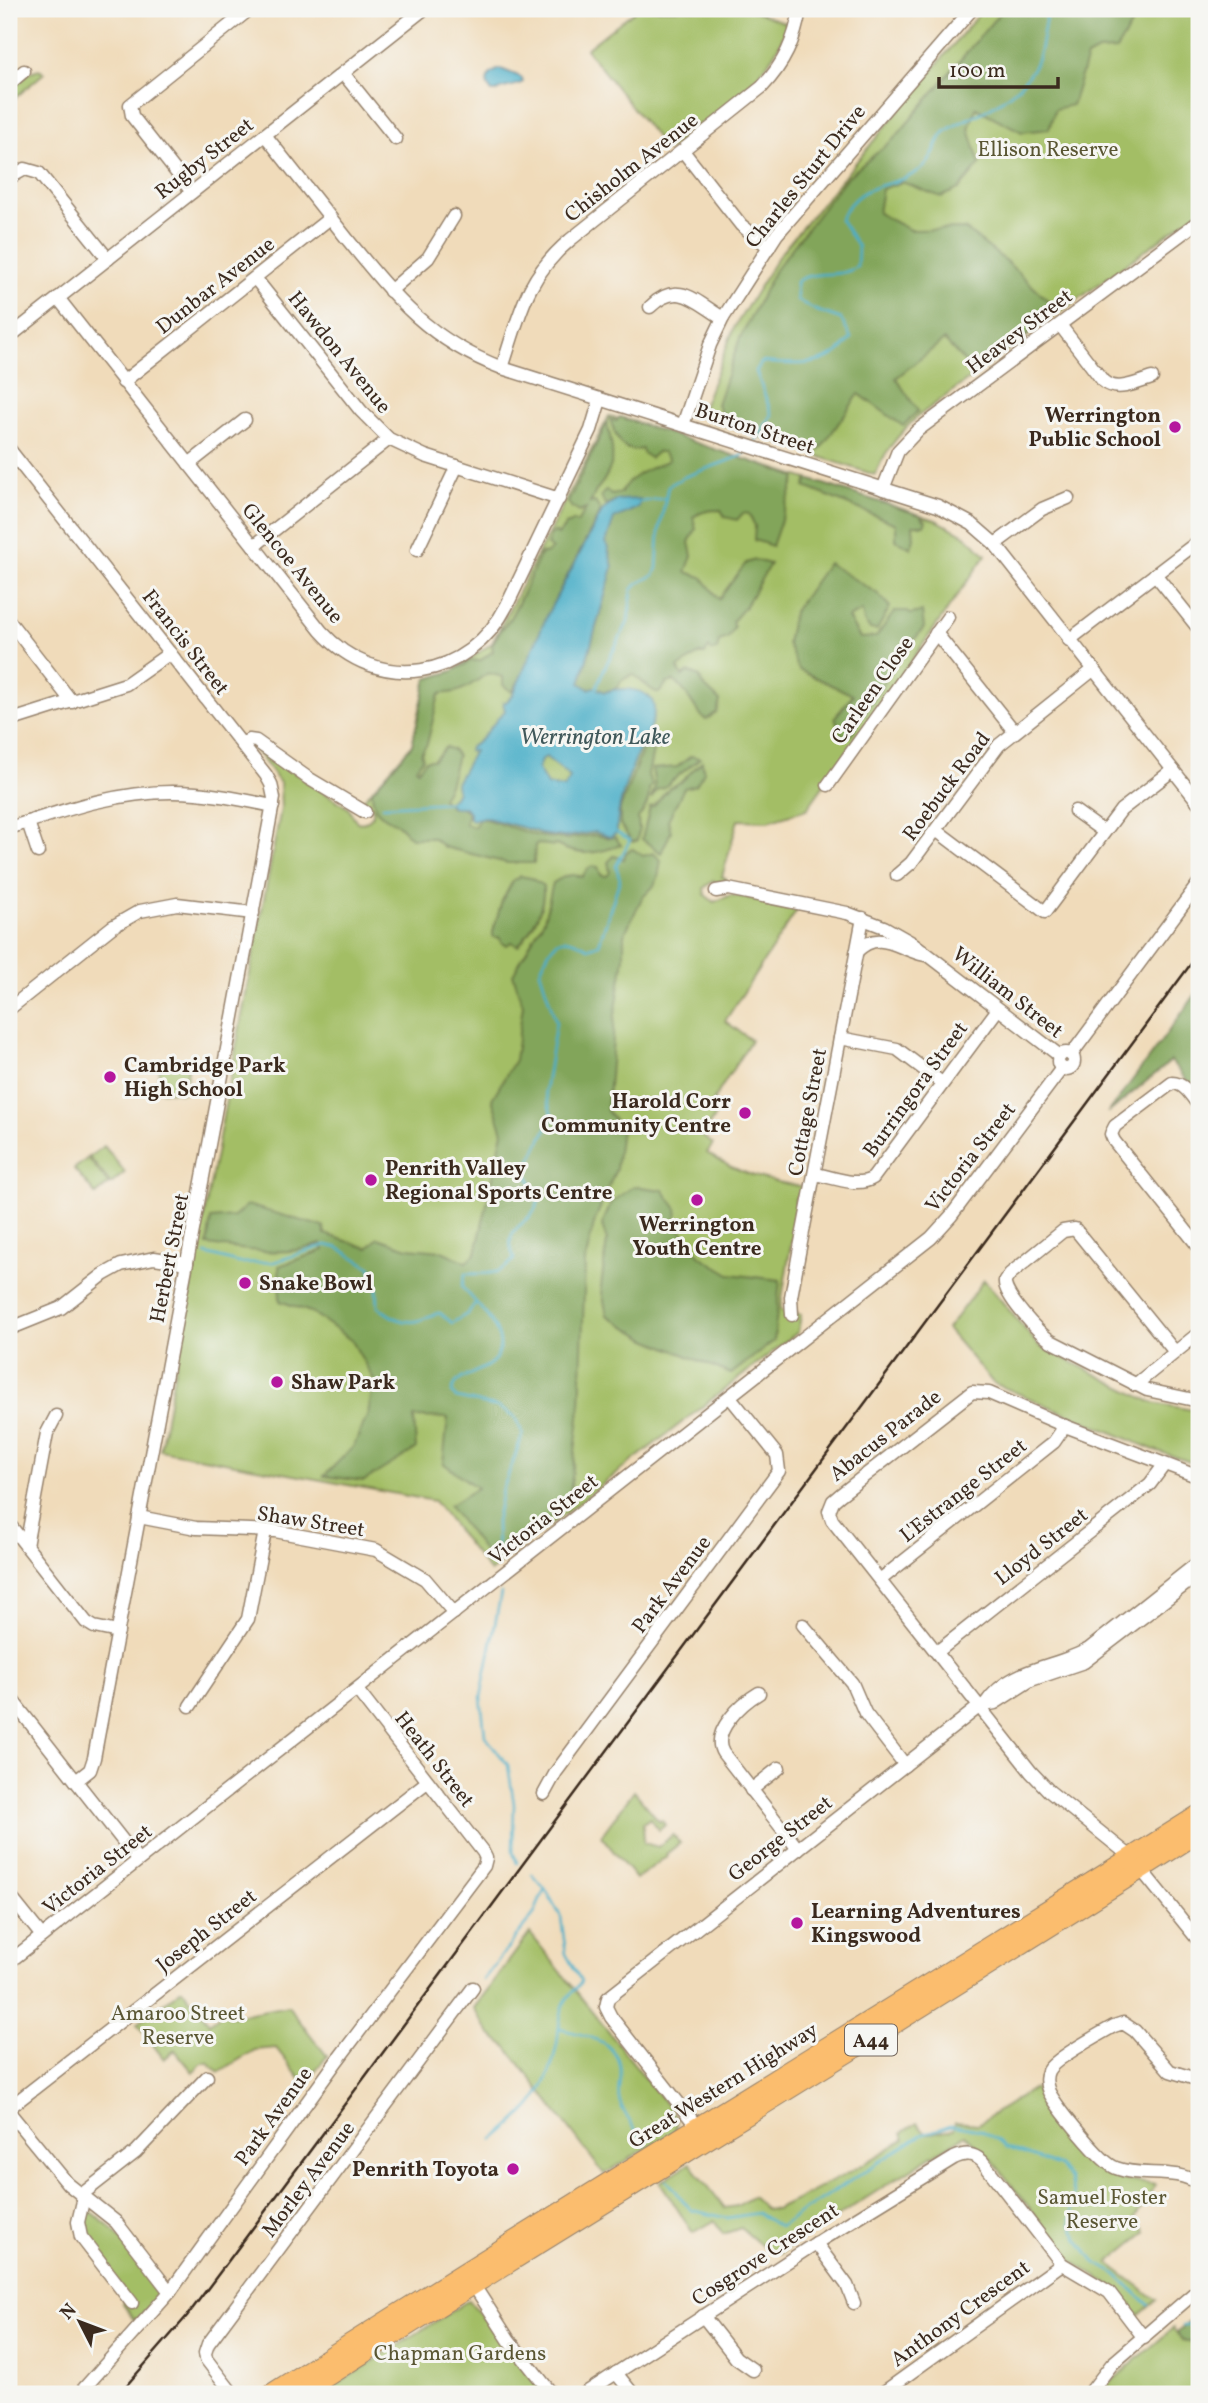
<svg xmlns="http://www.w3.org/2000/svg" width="1208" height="2403" font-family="Vollkorn,serif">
	<rect width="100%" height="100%" fill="#f6f6f2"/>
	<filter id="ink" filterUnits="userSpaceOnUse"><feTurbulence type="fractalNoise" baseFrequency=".0143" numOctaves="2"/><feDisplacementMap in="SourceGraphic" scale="14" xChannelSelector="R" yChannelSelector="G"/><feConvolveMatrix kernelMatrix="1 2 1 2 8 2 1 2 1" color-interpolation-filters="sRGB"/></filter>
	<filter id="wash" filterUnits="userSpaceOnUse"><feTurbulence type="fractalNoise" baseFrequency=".00686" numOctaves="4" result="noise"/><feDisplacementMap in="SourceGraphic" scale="28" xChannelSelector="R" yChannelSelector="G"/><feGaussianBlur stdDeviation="1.57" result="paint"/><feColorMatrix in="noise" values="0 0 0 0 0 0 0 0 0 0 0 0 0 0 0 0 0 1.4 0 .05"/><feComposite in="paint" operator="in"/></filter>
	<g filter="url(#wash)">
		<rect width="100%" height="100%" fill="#f0dbba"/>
		<g fill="#a3be65" stroke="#6f7442" stroke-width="2">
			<path d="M637 9H749L788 24C769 83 713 115 667 151L586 49Z"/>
			<path d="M983 9H1199V211L917 417C898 435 885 451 875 475L699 417 734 328 779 255Z"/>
			<path d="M39 69 44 73 9 103V90L30 72Z"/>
			<path d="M609 416 936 520 965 535 986 555 807 809 768 821 738 820 722 877 726 878 725 884 713 881 704 888 705 895 714 902 731 895 799 907 725 1021 751 1040 713 1101 721 1107 702 1136 713 1144 707 1153C738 1174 768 1181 805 1187L795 1199 797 1208 802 1212 791 1244 780 1310 801 1315 798 1332 490 1572 434 1501 160 1450 281 809 280 783 253 746 348 808 357 822C365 824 368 821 373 815V809L362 801 412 745 427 679 453 671 492 643Z"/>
			<path d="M161 1060 189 1064 184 1093 156 1090Z"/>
			<path d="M104 1146 125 1172 111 1184 89 1157Z"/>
			<path d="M88 1158 109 1184 96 1195 74 1169Z"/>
			<path d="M984 1280 1038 1345 1153 1403 1199 1411V1465L1152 1449 993 1383 947 1329Z"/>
			<path d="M634 1791 660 1822 662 1820 665 1825 659 1830 650 1818 643 1823 644 1843 658 1847 673 1835 680 1843 666 1854 667 1856 636 1879 601 1836Z"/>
			<path d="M530 1933 677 2118 675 2131 604 2174 506 2046 490 2034 474 2008Z"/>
			<path d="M182 1989 209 2023 224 2012 228 2017 288 2006 327 2056 305 2085 276 2048 255 2050 219 2072 209 2063H202L193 2072 175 2050 164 2059 137 2024Z"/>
			<path d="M1034 2088 1098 2168 1118 2179 1156 2185 1135 2218 1146 2232 1108 2263 1157 2300 1137 2317 1112 2286 1079 2266 1068 2256 987 2154 965 2135 780 2253 767 2250 741 2228 723 2234 714 2221 693 2233 660 2182 690 2163 725 2208 737 2206 752 2197 766 2209 775 2210C820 2189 864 2165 905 2139L902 2133 917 2123 926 2134 954 2129 955 2122 978 2124Z"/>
			<path d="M90 2211 113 2230 160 2289 159 2295 134 2324 136 2319 134 2320 123 2304 125 2302 84 2233V2216Z"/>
			<path d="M469 2300 544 2394H322Z"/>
			<path d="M1173 2328 1182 2341 1199 2344V2394H1100L1103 2389Z"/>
		</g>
		<g fill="#82a55a" stroke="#5e683c" stroke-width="2">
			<path d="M1003 9H1141L1116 50 1098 51 1087 57 1072 105 1055 109 1049 129 1022 132 976 108 969 129 980 164 959 189 941 197 902 182 882 189 878 213 910 230 965 229 1007 262 1059 311 976 374 944 340 896 378 918 411 903 426 859 394 819 451 725 422 717 404 740 338 775 270 846 178 895 138Z"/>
			<path d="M620 417 796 477 772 546 754 540 755 526 749 514 743 513 737 520 725 517 721 510C710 510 702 511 693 517L696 529 689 542 692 556 686 572 702 577 719 599 746 563 755 560 770 564 745 607 732 622 734 628 728 638 719 641 717 650 712 651 709 648 705 654H699L678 668 682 676 689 672 700 677 702 684 720 701 717 712 706 720C693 710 689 691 674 681L667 683 659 693C652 692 639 679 633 674L621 681 618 687 605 692 594 687 589 689 580 684 613 567 606 541 613 519 638 507 640 500H617L605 505 601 496 606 490 612 495 621 493C628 475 653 468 669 460L663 452H657L650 458 643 453 642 449C621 454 616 438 610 419L616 421Z"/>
			<path d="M607 423C614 450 617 466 598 488 594 492 594 498 590 503L595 502 601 511 549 611 527 667 512 692 503 685V677L488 673C475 682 460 695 443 693L439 695 427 744 421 753 423 758 416 768 418 770 426 760H433L446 747 453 750 457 756 449 785 442 798 452 808 461 806 468 812 465 824 474 827 479 819H485L538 836 565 839 595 835 610 838 615 837 621 845C596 854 580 857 556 845 548 847 542 842 535 845L534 863H507L444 847 433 838H411C405 833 400 825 394 822 377 813 373 811 372 791L412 745 427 679 453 671 471 661 481 660 493 651 492 645 501 629C511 624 534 568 541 553L546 554 552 549 547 545 551 534 555 532 558 535 567 524H570L573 521 577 523 586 509 579 512 574 508H572L568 502Z"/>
			<path d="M808 479 920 515 926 521 924 525H913L914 538 911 548 896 540V524L805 487Z"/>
			<path d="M828 563 878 594 890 607 877 630 870 629 864 622 862 611 848 618 860 638 876 637 895 611H906L910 614 922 612 924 628 901 655 851 735 842 737 835 717 853 695 799 670 787 643 793 613Z"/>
			<path d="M647 737 654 746 648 775 652 785 649 789C650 802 645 809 638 818L639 830 637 841 632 842 620 824V809Z"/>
			<path d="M691 756 700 758 663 788 658 789 651 799 655 786 652 769 677 767Z"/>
			<path d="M702 761 704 772 696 785 684 788 668 820 671 832 661 853 642 839 650 807 654 806 669 788 681 782Z"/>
			<path d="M633 849 643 856 653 853 661 860 658 878 653 887 642 898 624 935V958L615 1015 607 1111 621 1128 616 1169 595 1220 585 1262 580 1409 569 1503 492 1562 449 1506 477 1488 443 1463 448 1418 414 1417 416 1449 364 1481 324 1476 354 1446 368 1414 374 1380 352 1341 313 1313 280 1301 279 1266 324 1250 321 1244C284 1258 245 1249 207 1245L211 1219 234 1217 247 1205 324 1227 325 1234 368 1248 378 1238 408 1248 442 1251 466 1262 476 1253 503 1132 492 1099 515 1060 523 1005 513 974 544 920 553 883C563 877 571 872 582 877L586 871 592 866 598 867 601 875 607 876 610 872 608 862 614 856 624 859 626 852Z"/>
			<path d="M520 876 531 878 543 886C545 907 533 929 518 946L512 942 507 945 502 943 500 938 493 937V932L502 901 514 879H518Z"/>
			<path d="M1199 990V1096L1171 1061 1108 1113Z"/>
			<path d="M634 1186 663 1190 677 1209 676 1224 700 1256 730 1274 780 1280 774 1341 731 1374 647 1339 607 1315 601 1287 607 1241 602 1225 611 1203Z"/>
			<path d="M1199 2312V2344L1182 2341 1177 2332Z"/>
		</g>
		<g fill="#48aec8" stroke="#426c73" stroke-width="2" fill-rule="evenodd">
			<path d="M501 69 521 77 523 82C514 88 504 85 496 92H492C482 81 489 72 501 69Z"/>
			<path d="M640 499 639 507 614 519 606 542 613 567 580 683 589 689 594 687 605 692C620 687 654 687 654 709 655 724 644 736 639 750 629 776 616 804 617 833L610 837 595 832 564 837 540 834 535 831 484 817 472 820 469 818V812L465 807H452L448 801 454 797 457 791 456 783 474 751H469L470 747C484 741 494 720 505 711L503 702H506L513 695 549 611 603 510 617 500ZM546 757C554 765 564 769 570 778L564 788 547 785 538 769 541 760Z"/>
		</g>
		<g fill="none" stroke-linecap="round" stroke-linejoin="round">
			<g stroke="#48aec8" stroke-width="2.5">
				<path d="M754 443 772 415 756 371 762 362C795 365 831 369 851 338L841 319 815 310 797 300 796 282C813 269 839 279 857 267L858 247 840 219C862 176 891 192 923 168 934 160 935 142 945 132 956 123 970 118 983 112 1006 99 1034 78 1040 51 1043 37 1044 23 1048 9"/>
				<path d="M639 502 666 498"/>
				<path d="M596 689 604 669 628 622 632 590 637 584 654 575 657 568 659 532 668 486 684 477 741 456 747 451"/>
				<path d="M383 806 452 802"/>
				<path d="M206 1254 239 1263 274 1262 326 1245 339 1248 370 1267 377 1286 378 1307C391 1316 400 1324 417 1321 425 1319 430 1314 440 1313L452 1323 467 1314 475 1304"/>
				<path d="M497 1556 496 1522 502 1492 523 1434 515 1417 498 1407 456 1398 452 1392C455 1380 461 1379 471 1374 477 1371 485 1368 490 1364 519 1342 477 1304 462 1287L465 1274C486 1273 500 1277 514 1259 501 1222 528 1231 539 1201L526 1170 552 1117 545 1091 556 1022 540 971C552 943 558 929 588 948L599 944 620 879 616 866 630 840 616 832"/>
				<path d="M501 1593 481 1697 485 1736 508 1765 514 1804 513 1852 517 1863"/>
				<path d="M483 1980 534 1914 545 1888"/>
				<path d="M560 2029C583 2035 617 2039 620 2069 621 2080 616 2092 620 2102 625 2118 637 2131 646 2145"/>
				<path d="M493 2140C531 2110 547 2094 557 2044 559 2032 559 2013 565 2002 569 1994 577 1990 581 1981L566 1954 561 1917 546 1890 532 1874"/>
				<path d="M667 2180 691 2210 727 2218 758 2213 779 2227 921 2135 951 2125 980 2130 998 2140 1005 2147 1061 2167 1070 2179 1073 2194 1071 2224 1078 2239 1096 2263 1116 2274 1149 2305"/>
				<path d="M1183 2325 1199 2323"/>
			</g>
		</g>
	</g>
	<g filter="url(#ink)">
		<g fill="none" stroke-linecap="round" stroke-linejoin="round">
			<g stroke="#96826c" stroke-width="15">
				<g id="minor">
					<path d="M343 73 396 139"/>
					<path d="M9 84 24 71"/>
					<path d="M265 135C293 170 320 205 348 240 396 299 429 340 502 368L938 506 972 524 995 544 1199 803"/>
					<path d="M683 151 741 225 769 247"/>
					<path d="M9 178 25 169 39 173 108 259"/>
					<path d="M192 192 132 116 130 105 250 9"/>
					<path d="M255 278 361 411 389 439 425 456 559 499"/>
					<path d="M390 291 428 258 454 216"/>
					<path d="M58 298 321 631C378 695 469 680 507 605L591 430 600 400"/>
					<path d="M650 307C678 279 696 302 723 318"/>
					<path d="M1060 325 1103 381C1117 393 1135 383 1152 378"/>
					<path d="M9 337 424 9"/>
					<path d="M502 368C520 314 525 278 570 240L762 87C784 64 795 40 800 9"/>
					<path d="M123 382 330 218"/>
					<path d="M683 425 710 345 723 318 777 234 972 9"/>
					<path d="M9 449 266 775 271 784 274 798 94 1758 90 1770 76 1781"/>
					<path d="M189 464 245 420"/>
					<path d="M883 489 898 451 918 430 1199 221"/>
					<path d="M995 544 1042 509 1068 498"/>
					<path d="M254 546 389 439"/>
					<path d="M417 550 457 466"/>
					<path d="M1155 574 1199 629"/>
					<path d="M9 621 72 702"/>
					<path d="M936 633 1014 731"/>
					<path d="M1069 640 1199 541"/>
					<path d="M9 721 126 684 170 653"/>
					<path d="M242 744 249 740 256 741 308 778 365 812"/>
					<path d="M828 785 948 617"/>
					<path d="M1075 811 1104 832"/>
					<path d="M28 822 38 852"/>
					<path d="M9 828C62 811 115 792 172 792 206 792 240 799 273 806"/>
					<path d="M936 830 1045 912 1121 810 1173 770"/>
					<path d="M897 875 911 863 999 745 1093 670"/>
					<path d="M716 891 728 889 847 913 884 927 914 944 1060 1056"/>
					<path d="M856 952C880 928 897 949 925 955"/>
					<path d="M9 1009 112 927 140 911 177 904 253 913"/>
					<path d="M840 1038 897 1049 942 1083"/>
					<circle cx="1066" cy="1061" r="8"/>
					<path d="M1071 1055 1199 883"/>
					<path d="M1199 1106C1192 1097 1185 1083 1172 1083L1115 1126 1111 1134 1114 1141 1199 1247"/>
					<path d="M815 1174C833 1177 857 1188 873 1178L998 1009"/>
					<path d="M792 1315 791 1297 799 1253 863 918"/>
					<path d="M9 1329 61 1308 103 1275 121 1265 154 1258 187 1263"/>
					<path d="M1175 1352 1075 1229 1063 1231 1010 1274 1005 1281C1003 1295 1039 1333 1051 1341L1147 1390 1199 1401"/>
					<path d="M1135 1385 1199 1333"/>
					<path d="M1199 1477 1065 1426 989 1393 972 1392 840 1495 833 1501 829 1511 832 1520 1031 1772 1049 1791 1131 1857 1199 1941"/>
					<path d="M139 1517 196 1528 275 1531 376 1550 425 1579 454 1613"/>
					<path d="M9 1524 86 1622 94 1627 118 1632"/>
					<path d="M26 1546 47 1433 56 1416"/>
					<path d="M880 1580 1054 1442 1065 1426"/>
					<path d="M803 1625 852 1683 865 1713 905 1765"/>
					<path d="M937 1652 1150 1484 1164 1465"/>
					<path d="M759 1693C742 1703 710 1732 723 1753L798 1849"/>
					<path d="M9 1696 138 1860"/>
					<path d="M986 1703C1010 1667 1056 1668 1089 1649L1199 1562"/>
					<path d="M190 1706 248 1619 265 1531"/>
					<path d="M751 1790 779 1768"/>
					<path d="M544 1794 556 1772 779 1471 777 1455 730 1397"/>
					<path d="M9 1895 42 1936"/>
					<path d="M9 1962 931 1238 951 1216 1062 1068"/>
					<path d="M1199 2080 1170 2071 1135 2031 1123 2023 1114 2026C1100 2034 1054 2059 1048 2071 1045 2078 1046 2085 1049 2092 1057 2107 1101 2163 1116 2168 1142 2178 1176 2167 1199 2184"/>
					<path d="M9 2108 427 1782"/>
					<path d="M9 2112 68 2184 116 2222 170 2292"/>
					<path d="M698 2128 611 2017 606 2007 608 1998 980 1706 995 1703 1031 1680 1084 1662 1199 1574"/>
					<path d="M81 2195 136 2152 207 2077"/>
					<path d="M84 2197 78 2222 81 2237 132 2303"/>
					<path d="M816 2243 847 2285 854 2303"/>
					<path d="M471 2281 509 2340 552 2394"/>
					<path d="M703 2316 736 2358 753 2370"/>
					<path d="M616 2373 633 2394"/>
					<path d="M79 2394 170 2292 336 2062 484 1866 486 1858 483 1852 357 1690"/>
					<path d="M233 2394 206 2359 205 2353 208 2344 473 1988"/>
					<path d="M584 2394 816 2243 954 2158C965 2153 973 2153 982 2161L1062 2264 1109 2292 1144 2338"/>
					<path d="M881 2394 1062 2264"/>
					<path d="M1089 2394 1112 2364 1199 2289"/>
				</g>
			</g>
			<g stroke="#96826c" stroke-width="20">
				<g id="highway">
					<path d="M270 2394C578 2198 891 2009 1199 1814"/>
					<path d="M300 2394C599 2205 901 2023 1199 1833"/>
				</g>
			</g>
			<use href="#minor" stroke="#fff" stroke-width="12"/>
			<use href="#highway" stroke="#fbbd6e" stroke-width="18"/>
			<path stroke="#3b2a1e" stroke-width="2.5" d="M119 2394 187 2316 229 2260 1199 953"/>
		</g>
	</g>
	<g fill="#b5179e" stroke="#f6f6f2" stroke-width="2.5">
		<circle cx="1175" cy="427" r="7"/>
		<circle cx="110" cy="1077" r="7"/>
		<circle cx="745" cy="1113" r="7"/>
		<circle cx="371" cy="1180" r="7"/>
		<circle cx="697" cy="1200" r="7"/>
		<circle cx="245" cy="1283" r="7"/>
		<circle cx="277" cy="1382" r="7"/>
		<circle cx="797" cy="1923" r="7"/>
		<circle cx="513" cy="2169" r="7"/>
	</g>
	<g text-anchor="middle" stroke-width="6" stroke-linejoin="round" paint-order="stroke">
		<rect fill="#f6f6f2" stroke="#73675e" stroke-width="2" x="845" y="2024.5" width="52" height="31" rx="5"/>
		<g font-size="19" font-weight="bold" fill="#3b2a1e">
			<text x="871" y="2047">A44</text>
		</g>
		<g font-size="21" fill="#5a5633" stroke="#f6f6f2">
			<text x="1048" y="156">Ellison Reserve</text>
			<text x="178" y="2020">Amaroo Street<tspan x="178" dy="24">Reserve</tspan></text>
			<text x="1102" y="2204">Samuel Foster<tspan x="1102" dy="24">Reserve</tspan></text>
			<text x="460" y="2360">Chapman Gardens</text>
		</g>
		<g font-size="21" fill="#3b2a1e" stroke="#f6f6f2">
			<text transform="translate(204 158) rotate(-38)" y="7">Rugby Street</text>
			<text transform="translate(631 167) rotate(-38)" y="7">Chisholm Avenue</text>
			<text transform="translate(805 176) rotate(-51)" y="7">Charles Sturt Drive</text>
			<text transform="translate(215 285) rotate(-38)" y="7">Dunbar Avenue</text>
			<text transform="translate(1019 331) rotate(-37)" y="7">Heavey Street</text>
			<text transform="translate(340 352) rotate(51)" y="7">Hawdon Avenue</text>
			<text transform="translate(755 428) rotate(18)" y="7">Burton Street</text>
			<text transform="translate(293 563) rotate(51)" y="7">Glencoe Avenue</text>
			<text transform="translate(186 642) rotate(52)" y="7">Francis Street</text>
			<text transform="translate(872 690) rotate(-55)" y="7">Carleen Close</text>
			<text transform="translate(946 786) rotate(-53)" y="7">Roebuck Road</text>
			<text transform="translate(1008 992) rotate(38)" y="7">William Street</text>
			<text transform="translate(915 1089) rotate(-54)" y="7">Burringora Street</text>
			<text transform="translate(807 1112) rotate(-79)" y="7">Cottage Street</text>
			<text transform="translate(970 1157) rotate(-52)" y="7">Victoria Street</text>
			<text transform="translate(169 1258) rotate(-79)" y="7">Herbert Street</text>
			<text transform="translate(885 1435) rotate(-38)" y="7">Abacus Parade</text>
			<text transform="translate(963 1490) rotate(-38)" y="7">L'Estrange Street</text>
			<text transform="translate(543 1519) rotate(-38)" y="7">Victoria Street</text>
			<text transform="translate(311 1521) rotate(9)" y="7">Shaw Street</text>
			<text transform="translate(1041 1546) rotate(-38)" y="7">Lloyd Street</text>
			<text transform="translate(671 1584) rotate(-53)" y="7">Park Avenue</text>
			<text transform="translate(435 1759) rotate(52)" y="7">Heath Street</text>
			<text transform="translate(780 1838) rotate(-38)" y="7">George Street</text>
			<text transform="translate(97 1869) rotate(-38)" y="7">Victoria Street</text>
			<text transform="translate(206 1930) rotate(-38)" y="7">Joseph Street</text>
			<text transform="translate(723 2085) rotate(-32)" y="7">Great Western Highway</text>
			<text transform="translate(273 2116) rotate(-54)" y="7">Park Avenue</text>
			<text transform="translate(308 2179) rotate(-53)" y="7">Morley Avenue</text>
			<text transform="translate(765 2254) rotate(-33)" y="7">Cosgrove Crescent</text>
			<text transform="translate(960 2313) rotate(-36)" y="7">Anthony Crescent</text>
		</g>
		<g font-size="21" font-weight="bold" fill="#3b2a1e" stroke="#f6f6f2" text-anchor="start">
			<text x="1161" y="422" text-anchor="end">Werrington<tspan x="1161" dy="24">Public School</tspan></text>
			<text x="124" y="1072">Cambridge Park<tspan x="124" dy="24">High School</tspan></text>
			<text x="731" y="1108" text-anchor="end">Harold Corr<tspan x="731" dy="24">Community Centre</tspan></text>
			<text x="385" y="1175">Penrith Valley<tspan x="385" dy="24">Regional Sports Centre</tspan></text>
			<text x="697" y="1231" text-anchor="middle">Werrington<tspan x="697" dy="24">Youth Centre</tspan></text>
			<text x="259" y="1290">Snake Bowl</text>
			<text x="291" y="1389">Shaw Park</text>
			<text x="811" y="1918">Learning Adventures<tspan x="811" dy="24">Kingswood</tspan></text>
			<text x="499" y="2176" text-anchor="end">Penrith Toyota</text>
		</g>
		<g font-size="23" font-style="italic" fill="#40585a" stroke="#f6f6f2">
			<text x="595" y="744">Werrington Lake</text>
		</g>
	</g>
	<rect width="1208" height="2403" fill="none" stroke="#f6f6f2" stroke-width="35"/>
	<g transform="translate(80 2322) rotate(312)" stroke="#f6f6f2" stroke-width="5" paint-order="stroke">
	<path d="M0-5L12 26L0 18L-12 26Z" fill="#3b2a1e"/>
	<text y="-10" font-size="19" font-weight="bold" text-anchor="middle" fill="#3b2a1e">N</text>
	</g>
	<path d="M939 77v10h119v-10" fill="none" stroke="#3b2a1e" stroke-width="3.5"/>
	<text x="949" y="77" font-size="21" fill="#3b2a1e" stroke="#f6f6f2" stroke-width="5" paint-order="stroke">100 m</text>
</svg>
